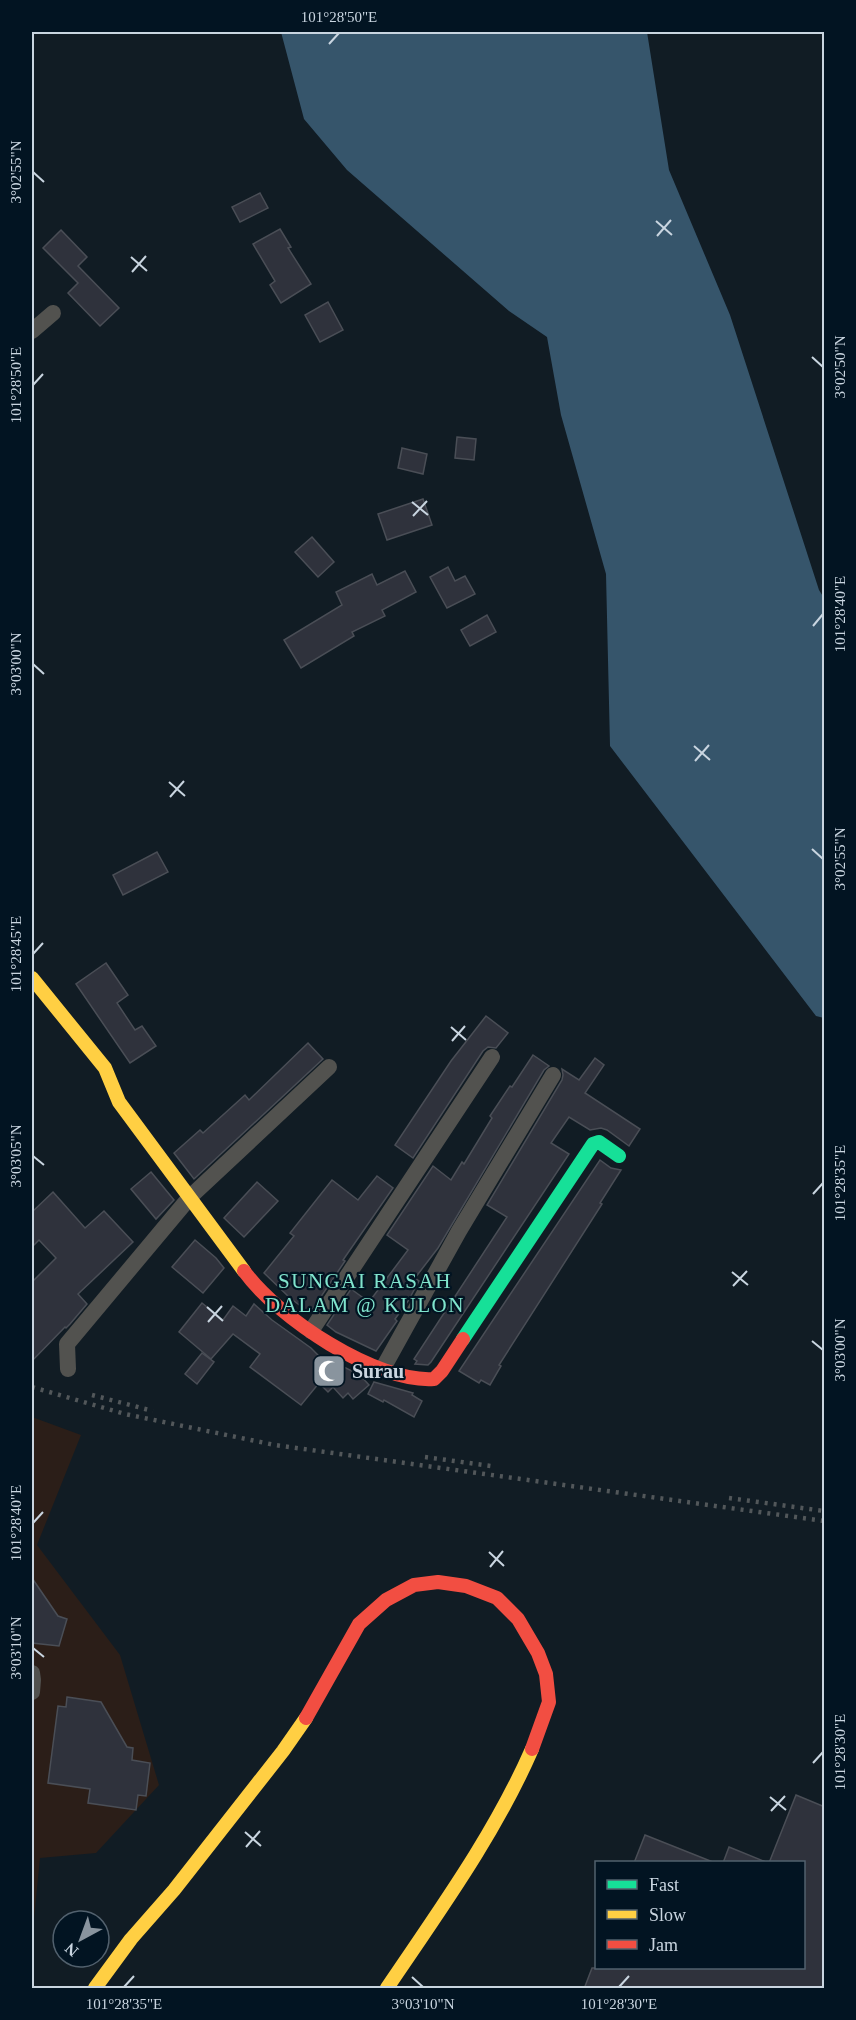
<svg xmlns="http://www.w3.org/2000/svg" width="856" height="2020" font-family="'Times New Roman',serif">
	<rect width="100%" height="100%" fill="#111c24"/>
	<path fill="#2b1e18" d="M32 1417 81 1435 37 1545 120 1655 159 1785 96 1853 40 1858 32 1939Z"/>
	<path fill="#36556b" d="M281 32H647L669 170 730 315 819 590 824 598V1018L816 1016 610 746 606 574 561 415 547 337 509 311 347 170 304 119Z"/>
	<g fill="#2f323c" stroke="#4a4e56" stroke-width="1.5">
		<path d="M260 193 268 208 240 222 232 207Z"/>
		<path d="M280 229 291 247 288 248 311 284 281 303 270 285 275 281 253 244Z"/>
		<path d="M61 230 87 257 78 266 119 308 100 326 68 293 78 283 43 248Z"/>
		<path d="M328 302 343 330 320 342 305 315Z"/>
		<path d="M457 437 476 439 474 460 455 458Z"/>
		<path d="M402 448 427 454 423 474 398 468Z"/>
		<path d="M423 499 432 525 387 540 378 514Z"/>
		<path d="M312 537 334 562 318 577 295 552Z"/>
		<path d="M448 567 455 581 465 576 475 594 447 608 430 577Z"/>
		<path d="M405 571 416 592 382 610 385 616 352 632 354 636 301 668 284 640 342 605 336 592 372 574 377 585Z"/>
		<path d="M487 615 496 632 470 646 461 630Z"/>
		<path d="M157 852 168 872 123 895 113 875Z"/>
		<path d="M106 963 128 995 117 1003 135 1030 142 1026 156 1046 130 1063 76 984Z"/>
		<path d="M486 1016 508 1033 496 1048 488 1047 483 1051 413 1158 395 1145 451 1061Z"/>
		<path d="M308 1043 323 1059 194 1179 174 1153 200 1130 203 1133 245 1095 249 1100Z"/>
		<path d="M533 1055 549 1066 544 1070 438 1248 415 1278 419 1281 408 1301 395 1319 397 1321 376 1351 336 1332 327 1325 351 1289 369 1302 408 1250 387 1235 433 1166 451 1180 462 1162 464 1164 492 1118 490 1116 510 1086 512 1087Z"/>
		<path d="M595 1058 604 1065 585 1093 640 1129 629 1146 607 1130 601 1128 590 1130 569 1117 551 1143 569 1154 431 1362 428 1365 415 1364 417 1361 414 1359 507 1217 487 1205 562 1080 563 1075 562 1069 579 1080Z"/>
		<path d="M600 1160 611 1168 621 1170 600 1203 602 1204 499 1365 501 1366 490 1385 481 1380 479 1383 459 1371Z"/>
		<path d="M151 1172 174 1200 156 1219 131 1189Z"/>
		<path d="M377 1176 393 1188 343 1260 345 1261 310 1313 290 1298 264 1273 294 1236 290 1233 332 1180 358 1200Z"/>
		<path d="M257 1182 278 1201 244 1237 224 1218Z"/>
		<path d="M53 1192 85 1228 104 1211 133 1242 78 1294 87 1304 70 1324 66 1328 65 1327 32 1361V1282L56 1258 39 1240 32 1247V1212Z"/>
		<path d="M195 1240 216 1258 224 1268 203 1293 172 1267Z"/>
		<path d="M202 1303 223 1320 233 1306 246 1316 254 1304 272 1320 311 1348 327 1364 330 1360 360 1375 369 1385 353 1399 348 1393 343 1398 333 1387 328 1392 319 1383 301 1405 250 1367 260 1354 233 1334 211 1359 179 1332Z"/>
		<path d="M202 1353 214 1362 197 1384 185 1374Z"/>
		<path d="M374 1382 413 1393 412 1395 422 1401 414 1417 384 1400 383 1402 368 1394Z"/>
		<path d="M32 1578 58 1616 67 1619 59 1646 32 1643Z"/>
		<path d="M67 1697 101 1702 127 1747 133 1748 132 1760 150 1763 146 1796 138 1795 136 1810 88 1803 90 1789 48 1783 58 1706 66 1707Z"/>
		<path d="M796 1795 825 1807V1989H584L592 1968H804V1863H769Z"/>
		<path d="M645 1835 713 1862V1863H634Z"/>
		<path d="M729 1847 766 1862V1863H723Z"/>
	</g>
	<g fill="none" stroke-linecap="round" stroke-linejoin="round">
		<g stroke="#52524f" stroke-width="16">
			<path d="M32 331 53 313"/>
			<path d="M311 1331 492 1057"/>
			<path d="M68 1369 67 1344 190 1197 329 1067"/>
			<path d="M382 1370 459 1231 553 1075"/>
			<path d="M32 1673 33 1680 32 1692"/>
		</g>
		<path stroke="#16e098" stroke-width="14" d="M463 1339 593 1144 599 1142 619 1156"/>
		<g stroke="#ffcf43" stroke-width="14">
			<path d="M32 978 105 1068 119 1102 244 1271"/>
			<path d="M95 1988 131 1939 174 1890 283 1751 306 1718"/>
			<path d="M387 1988C439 1911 495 1834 532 1749"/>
		</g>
		<g stroke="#f24e42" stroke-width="14">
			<path d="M244 1271C278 1318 376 1383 434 1379L442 1371 463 1339"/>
			<path d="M306 1718 359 1624 386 1600 414 1585 438 1582 466 1586 497 1598 518 1619 538 1653 546 1674 549 1702 532 1749"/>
		</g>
		<g stroke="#52575a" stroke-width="4.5" stroke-dasharray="3 6" stroke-linecap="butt">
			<path d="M32 1387 125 1414 275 1445 824 1521"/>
			<path d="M92 1395 153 1411"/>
			<path d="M425 1457 491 1466"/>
			<path d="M729 1498 824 1511"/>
		</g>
	</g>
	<path fill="none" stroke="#c9d5e0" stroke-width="2" d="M329 44 339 33M33 172 44 182M656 221 672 235M657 236 671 220M131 257 147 271M132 272 146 256M812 357 823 367M33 385 43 374M412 502 428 515M413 516 427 501M813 626 823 614M33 664 44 674M694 746 710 760M695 761 709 745M169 782 185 796M170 797 184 781M812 849 823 859M33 954 43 943M451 1027 466 1040M452 1041 465 1026M33 1156 44 1165M813 1194 823 1183M732 1272 748 1285M733 1286 747 1271M207 1307 223 1321M208 1322 222 1306M812 1341 823 1350M33 1523 43 1512M489 1552 504 1566M490 1567 503 1551M33 1648 44 1657M813 1763 823 1752M770 1797 786 1810M771 1811 785 1796M245 1832 261 1846M246 1847 260 1831M412 1977 423 1987M124 1987 134 1976M619 1987 629 1976"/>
	<defs>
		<g id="mosque-square" transform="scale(1.725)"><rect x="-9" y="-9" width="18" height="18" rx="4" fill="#89949e" stroke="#021422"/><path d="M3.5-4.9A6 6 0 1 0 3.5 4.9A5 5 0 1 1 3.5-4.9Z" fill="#fff"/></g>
	</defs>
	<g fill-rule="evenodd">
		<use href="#mosque-square" x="329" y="1371"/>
	</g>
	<g text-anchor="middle" stroke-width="4.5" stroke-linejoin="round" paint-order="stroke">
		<g font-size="20" font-weight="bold" fill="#c9d5e0" stroke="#021422" text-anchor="start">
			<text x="352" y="1378">Surau</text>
		</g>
		<g font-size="21" letter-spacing="1.5" fill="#80e4cd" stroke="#021422">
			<text x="365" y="1288">SUNGAI RASAH<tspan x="365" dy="24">DALAM @ KULON</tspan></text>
		</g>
	</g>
	<rect width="856" height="2020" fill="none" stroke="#021422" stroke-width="66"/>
	<rect x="595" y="1861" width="210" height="108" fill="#021422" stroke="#52616e" stroke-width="1.5"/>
	<rect x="607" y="1880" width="30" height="9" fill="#16e098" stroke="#52616e" stroke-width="1.5"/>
	<text x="649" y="1891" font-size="18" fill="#c9d5e0">Fast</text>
	<rect x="607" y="1910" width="30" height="9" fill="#ffcf43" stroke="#52616e" stroke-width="1.5"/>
	<text x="649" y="1921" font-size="18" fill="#c9d5e0">Slow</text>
	<rect x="607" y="1940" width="30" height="9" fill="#f24e42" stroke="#52616e" stroke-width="1.5"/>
	<text x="649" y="1951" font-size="18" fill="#c9d5e0">Jam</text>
	<g transform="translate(81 1939) rotate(221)"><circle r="28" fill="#021422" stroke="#52616e" stroke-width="1.5"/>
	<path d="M0-4.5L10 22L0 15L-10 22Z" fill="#89949e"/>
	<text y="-9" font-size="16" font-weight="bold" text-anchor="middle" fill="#c9d5e0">N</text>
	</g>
	<rect x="33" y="33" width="790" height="1954" fill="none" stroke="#c9d5e0" stroke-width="2"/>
	<g font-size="15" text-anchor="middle" fill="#c9d5e0">
		<text x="339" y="22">101°28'50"E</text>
		<text transform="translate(16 172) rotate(-90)" y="5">3°02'55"N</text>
		<text transform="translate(840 367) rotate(-90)" y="5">3°02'50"N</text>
		<text transform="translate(16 385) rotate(-90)" y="5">101°28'50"E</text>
		<text transform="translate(840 614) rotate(-90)" y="5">101°28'40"E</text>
		<text transform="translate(16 664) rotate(-90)" y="5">3°03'00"N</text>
		<text transform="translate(840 859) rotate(-90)" y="5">3°02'55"N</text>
		<text transform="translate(16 954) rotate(-90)" y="5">101°28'45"E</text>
		<text transform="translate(16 1156) rotate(-90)" y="5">3°03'05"N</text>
		<text transform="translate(840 1183) rotate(-90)" y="5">101°28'35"E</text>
		<text transform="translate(840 1350) rotate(-90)" y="5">3°03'00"N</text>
		<text transform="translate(16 1523) rotate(-90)" y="5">101°28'40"E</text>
		<text transform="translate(16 1648) rotate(-90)" y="5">3°03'10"N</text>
		<text transform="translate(840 1752) rotate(-90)" y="5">101°28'30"E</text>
		<text x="124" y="2009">101°28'35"E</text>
		<text x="423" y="2009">3°03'10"N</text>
		<text x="619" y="2009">101°28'30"E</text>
	</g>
</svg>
